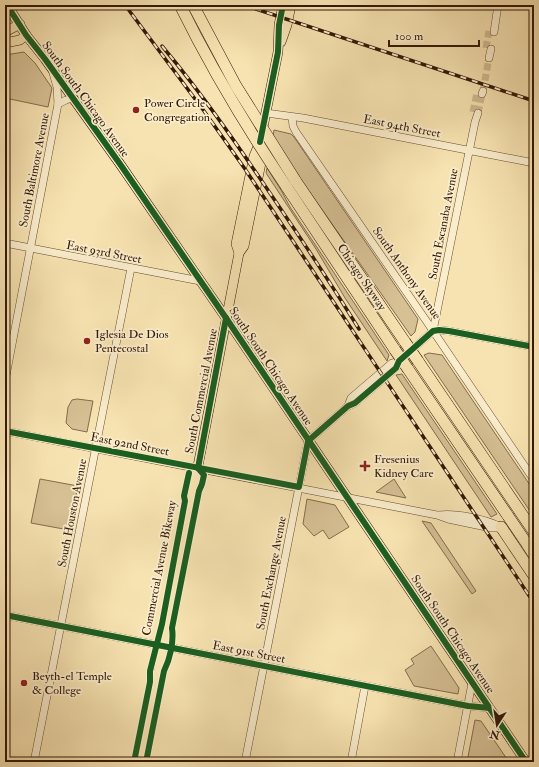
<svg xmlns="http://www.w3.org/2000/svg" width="539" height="767" font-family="'IM FELL Double Pica',serif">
	<rect width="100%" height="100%" fill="#f7e3b1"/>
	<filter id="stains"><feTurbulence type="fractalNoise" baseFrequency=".005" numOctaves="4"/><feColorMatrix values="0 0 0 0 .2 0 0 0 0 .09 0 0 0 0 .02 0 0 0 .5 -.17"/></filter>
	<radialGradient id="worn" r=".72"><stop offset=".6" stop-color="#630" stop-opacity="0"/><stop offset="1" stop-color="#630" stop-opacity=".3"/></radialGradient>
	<g fill="#d6c094" stroke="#846c4e">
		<path d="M24 52 35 63 52 88 48 107 10 99 5 121V98L8 83 5 82V55Z"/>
		<path d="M274 130 291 134 294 137 418 319 415 332 411 336 299 177 273 136Z"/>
		<path d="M267 168 281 190 290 207 389 355 387 361 345 298 316 249 266 173Z"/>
		<path d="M429 353 442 355 534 491V517L424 355Z"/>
		<path d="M402 374 497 514 491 517 396 375Z"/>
		<path d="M77 399 93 401 87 432 72 429 66 423 68 407 72 400Z"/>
		<path d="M40 479 78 486 69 530 31 523Z"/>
		<path d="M394 479 406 498 376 492Z"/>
		<path d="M307 499 335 505 349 527 329 539 323 530 314 536 303 524Z"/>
		<path d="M422 521 431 523 476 591 472 594Z"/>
		<path d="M431 646 459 688 458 694 414 686 405 670 414 664 411 659Z"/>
		<path d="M475 720 481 721 509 762H467Z"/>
	</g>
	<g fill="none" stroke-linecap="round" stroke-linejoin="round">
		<g stroke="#d0ba8f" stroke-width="7" stroke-dasharray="7 3.5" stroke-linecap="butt">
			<path d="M486 48 489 31"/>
			<path d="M483 91 489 58"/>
			<path d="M473 112 477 93"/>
			<path d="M478 113 482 94"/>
		</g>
		<g stroke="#644b32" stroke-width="8">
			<g id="minor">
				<path d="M494 32 498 5"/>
				<path d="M489 58 491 49"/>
				<path d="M482 94 483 91"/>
				<path d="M58 104 66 100 73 98"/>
				<path d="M266 113 303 118 534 163"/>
				<path d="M292 117 293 126 296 132 425 319 534 480"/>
				<path d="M5 243 200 281"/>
				<path d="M433 331 475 122 478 113"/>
				<path d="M5 381 58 104 57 87 53 73"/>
				<path d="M348 406 351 398 392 363 399 361"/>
				<path d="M5 431 437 515 448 519 491 528H504"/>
				<path d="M439 515C457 513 485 519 501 527"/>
				<path d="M5 615 468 706 490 708"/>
				<path d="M34 762 131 268"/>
				<path d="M245 762 308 441 348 406 355 403 396 368 399 361 433 331 439 330 449 331 534 347"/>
				<path d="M351 762 365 686"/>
				<path d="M457 762 472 683"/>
			</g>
		</g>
		<g stroke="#331807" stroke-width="10">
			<g id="major">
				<path d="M7 5 26 35 45 59 120 164 226 318 526 762"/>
				<path d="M5 32 20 24"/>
				<path d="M281 42 287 25 291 5"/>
				<path d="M5 43 20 40 26 35"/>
				<path d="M239 253 244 246 262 158 261 148"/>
				<path d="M141 762 239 253 236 244 254 156 260 142 278 52 279 25 283 5"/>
			</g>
		</g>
		<g stroke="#331807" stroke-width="12">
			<g id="highway">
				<path d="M295 180 405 342"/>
				<path d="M286 186 395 350"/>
				<path d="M418 361 534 532"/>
				<path d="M408 369 508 516"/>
				<path d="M501 527 534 576"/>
				<path d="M527 544 534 555"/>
			</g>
		</g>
		<use href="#minor" stroke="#faedcc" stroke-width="7"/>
		<use href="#major" stroke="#f7e3b1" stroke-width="9"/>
		<use href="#highway" stroke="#f7e3b1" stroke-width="11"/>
		<g stroke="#331807" stroke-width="3.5">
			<g id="rail">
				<path d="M125 5 204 111 245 169 534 603"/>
				<path d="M244 5 534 101"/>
				<path d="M162 46C204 96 241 150 278 205 306 246 333 287 359 329"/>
			</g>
		</g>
		<use href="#rail" stroke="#faedcc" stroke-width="2" stroke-dasharray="6" stroke-linecap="butt"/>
		<g stroke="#331807" stroke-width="12" stroke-linecap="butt">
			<g id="highway-bridge">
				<path d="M180 5C211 68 247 128 286 186"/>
				<path d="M193 5 236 86 295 180"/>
				<path d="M405 342 418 361"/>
				<path d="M395 350 408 369"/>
				<path d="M508 516 527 544"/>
			</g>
		</g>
		<use href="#highway-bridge" stroke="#f7e3b1" stroke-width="11"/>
		<g stroke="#faedcc" stroke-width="8">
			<g id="cycleway">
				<path d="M7 5 26 35 45 59 120 164 226 318 526 762"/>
				<path d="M260 142 278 52 279 25 283 5"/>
				<path d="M5 431 299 487 308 441 348 406 355 403 396 368 399 361 433 331 439 330 449 331 534 347"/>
				<path d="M198 468 226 318"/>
				<path d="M5 615 468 706 490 708"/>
				<path d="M134 762 150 682V671L162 624 185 501 184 496 189 473"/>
				<path d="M146 762 164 671C170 659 174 642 172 628L199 491 202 484 204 475 198 468"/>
			</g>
		</g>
		<use href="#cycleway" stroke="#1b5e20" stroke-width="6"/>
	</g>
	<g fill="#8f2418" stroke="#faedcc" stroke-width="1.5">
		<circle cx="136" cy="110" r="4"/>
		<circle cx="87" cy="341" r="4"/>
		<path d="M363 460h4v4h4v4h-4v4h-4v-4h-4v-4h4z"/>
		<circle cx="24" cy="683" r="4"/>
	</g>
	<g text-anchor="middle" stroke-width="3.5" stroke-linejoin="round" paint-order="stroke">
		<g font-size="12" fill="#331807" stroke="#faedcc">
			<text transform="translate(86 99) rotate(54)" y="4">South South Chicago Avenue</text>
			<text transform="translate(402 126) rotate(11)" y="4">East 94th Street</text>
			<text transform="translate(34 170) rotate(-79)" y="4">South Baltimore Avenue</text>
			<text transform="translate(443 224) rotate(-79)" y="4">South Escanaba Avenue</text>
			<text transform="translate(104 252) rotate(11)" y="4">East 93rd Street</text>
			<text transform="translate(407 273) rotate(55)" y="4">South Anthony Avenue</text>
			<text transform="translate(362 277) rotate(56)" y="4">Chicago Skyway</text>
			<text transform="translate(271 366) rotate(56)" y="4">South South Chicago Avenue</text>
			<text transform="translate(201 391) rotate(-79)" y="4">South Commercial Avenue</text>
			<text transform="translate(130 444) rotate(11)" y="4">East 92nd Street</text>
			<text transform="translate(72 513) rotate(-79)" y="4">South Houston Avenue</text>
			<text transform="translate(159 568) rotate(-79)" y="4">Commercial Avenue Bikeway</text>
			<text transform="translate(271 573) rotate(-79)" y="4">South Exchange Avenue</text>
			<text transform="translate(453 634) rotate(56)" y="4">South South Chicago Avenue</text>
			<text transform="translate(249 652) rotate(11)" y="4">East 91st Street</text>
		</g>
		<g font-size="12" fill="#331807" stroke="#faedcc" text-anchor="start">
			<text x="144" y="107">Power Circle<tspan x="144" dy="14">Congregation</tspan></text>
			<text x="95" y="338">Iglesia De Dios<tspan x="95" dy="14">Pentecostal</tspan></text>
			<text x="374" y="463">Fresenius<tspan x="374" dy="14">Kidney Care</tspan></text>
			<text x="32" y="680">Beyth-el Temple<tspan x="32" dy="14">&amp; College</tspan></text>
		</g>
	</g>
	<rect width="539" height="767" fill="none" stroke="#f7e3b1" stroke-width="20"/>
	<rect x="6" y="6" width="527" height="755" fill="none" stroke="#331807" stroke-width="2"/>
	<rect x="10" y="10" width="519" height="747" fill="none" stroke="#331807"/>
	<g transform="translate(497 725) rotate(192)" stroke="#faedcc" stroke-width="3" paint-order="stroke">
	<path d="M0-3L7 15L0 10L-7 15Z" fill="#331807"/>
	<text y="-6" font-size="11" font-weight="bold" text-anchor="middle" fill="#331807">N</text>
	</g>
	<path d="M389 40v6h90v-6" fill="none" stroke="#331807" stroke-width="2"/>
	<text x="395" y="40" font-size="12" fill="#331807" stroke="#faedcc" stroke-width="3" paint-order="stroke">100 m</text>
	<rect width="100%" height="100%" filter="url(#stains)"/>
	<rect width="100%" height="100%" fill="url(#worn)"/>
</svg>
